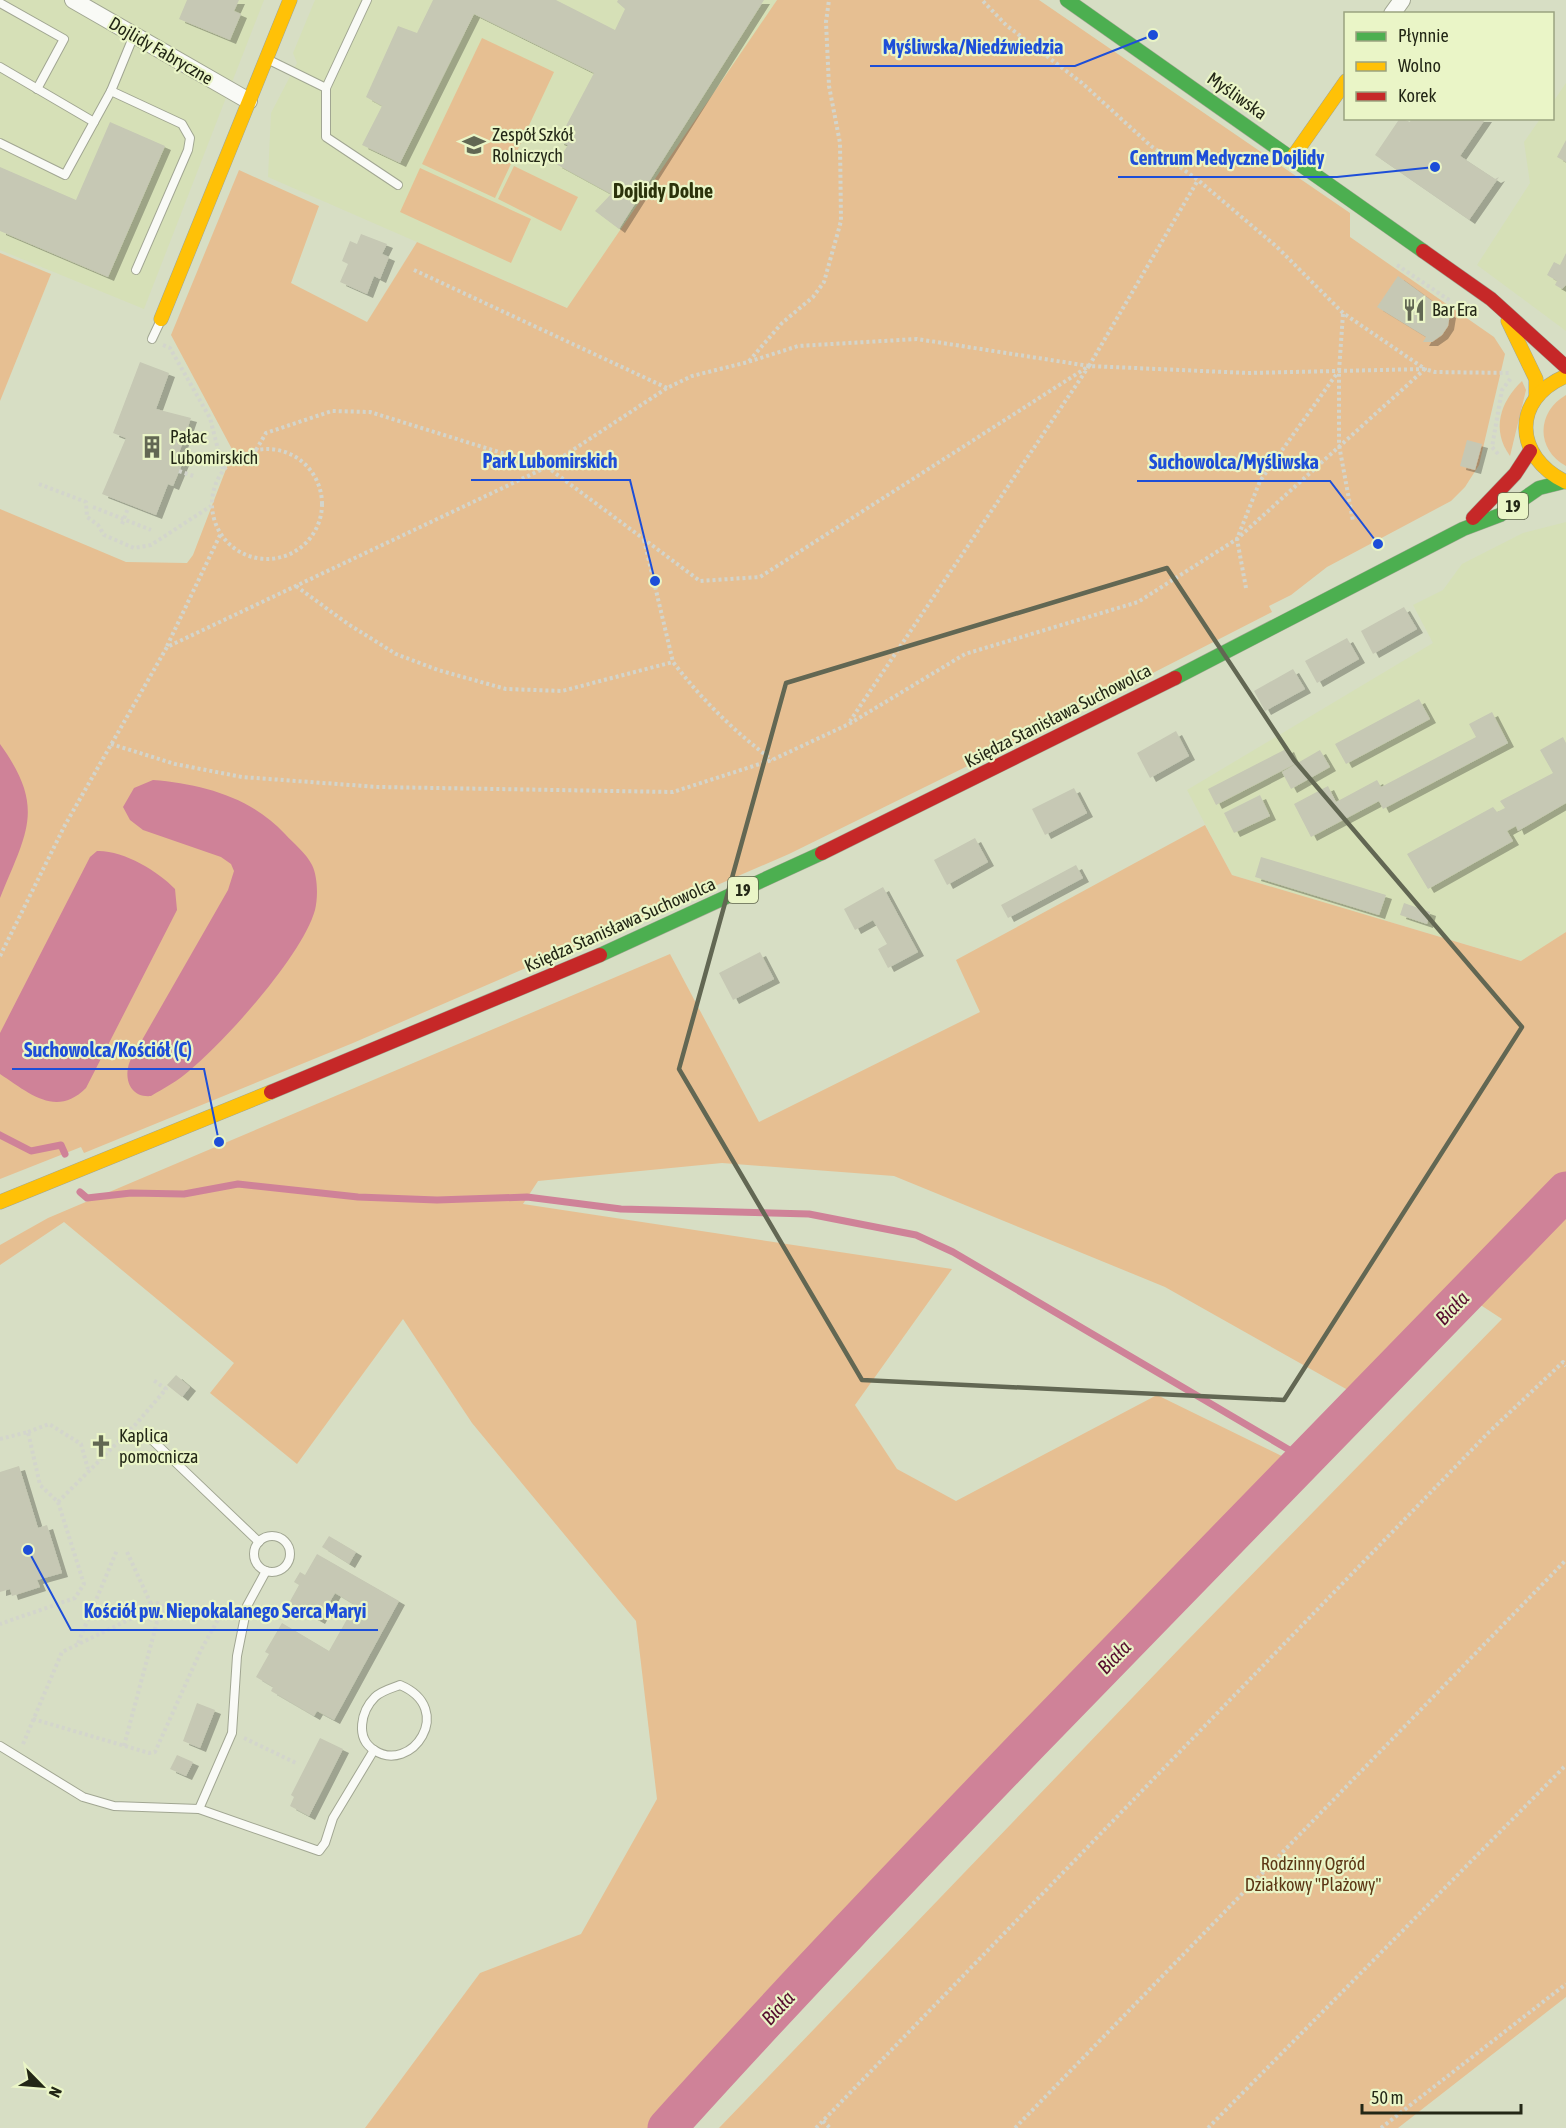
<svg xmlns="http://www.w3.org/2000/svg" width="1566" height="2128" font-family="'Asap Condensed',sans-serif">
	<defs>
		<filter id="shadow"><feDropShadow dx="6" dy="4" stdDeviation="0" flood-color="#0004"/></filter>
	</defs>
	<rect width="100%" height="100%" fill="#d7dec4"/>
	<g fill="#d6e0b7">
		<path d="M0 0H264L144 309 0 250Z"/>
		<path d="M315 0H777L568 308 268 177 271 113 297 63 293 53Z"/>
		<path d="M1566 83V331L1477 265 1530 183 1524 142 1540 119 1552 118 1553 102Z"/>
		<path d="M1566 522V932L1522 961 1232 875 1187 790 1433 643 1413 605 1443 590 1462 564 1523 533Z"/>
	</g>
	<g fill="#e6bf92">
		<path d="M777 0H1039L1350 213V237L1494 337 1505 354 1479 465 1465 487 1451 501 1327 567 1291 595 1269 606 1272 612 1061 720 789 854 353 1043 84 1153 81 1147 0 1179V509L126 562 187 563 193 555 233 451 171 335 239 170 319 206 291 283 367 322 417 242 567 308Z"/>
		<path d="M482 38 554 72 495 198 422 164Z"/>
		<path d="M514 166 578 197 561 231 498 199Z"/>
		<path d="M420 168 531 219 511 263 400 212Z"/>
		<path d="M0 253 51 274 0 401Z"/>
		<path d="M1522 381 1526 390 1510 456C1491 430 1500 402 1522 381Z"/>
		<path d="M1566 395V466C1536 450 1536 412 1566 395Z"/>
		<path d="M1205 825 1232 875 1521 961 1566 932V1997L1398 2128H719L1182 1646 1502 1319 1456 1289 1355 1394 1165 1287 894 1176 722 1163 538 1181 523 1204 952 1269 855 1405 897 1469 956 1501 1157 1395 1296 1463 657 2128H365L480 1973 581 1934 657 1799 636 1621 472 1423 403 1319 297 1464 210 1393 234 1363 64 1222 0 1265V1245L48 1218 670 954 759 1122 980 1012 956 960Z"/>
	</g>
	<g fill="#cf8298">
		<path d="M0 744C46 808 27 831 0 898Z"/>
		<path d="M153 780C202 784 251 797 285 834 293 843 307 854 312 865 318 877 318 898 315 910 302 956 226 1040 189 1071 178 1081 164 1088 151 1096 130 1098 123 1078 130 1061L228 890 234 871 231 864 221 857 143 830 130 820 123 807 134 788Z"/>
		<path d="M97 851C123 850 158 871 175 889L177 910 86 1088C56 1118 29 1093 0 1074V1033L90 857Z"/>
	</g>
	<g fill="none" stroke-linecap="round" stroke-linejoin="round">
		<g stroke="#cf8298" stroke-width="7">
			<path d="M0 1135 31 1151 61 1145 65 1154"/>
			<path d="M80 1192 87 1198 131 1193 184 1194 238 1184 358 1197 437 1200 527 1197 621 1209 809 1214 916 1235 953 1252 1303 1458"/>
		</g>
		<path stroke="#cf8298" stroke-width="39" d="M667 2128C785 1997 907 1870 1029 1743 1207 1558 1386 1374 1566 1191"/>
	</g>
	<g fill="#c6c8b4" filter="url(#shadow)">
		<path d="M187 0H239L234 11 241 14 230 40 179 19Z"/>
		<path d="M433 0H556L615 30 625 9 617 2 618 0H764L619 229 595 211 611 194 556 164 568 145 558 141 594 73 474 14 400 163 362 145 382 106 366 97 398 26 417 33Z"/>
		<path d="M1400 118 1410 122 1411 118H1486L1460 156 1495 179 1499 177 1469 220 1375 155Z"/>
		<path d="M110 122 165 146 108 277 0 231V167L76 200Z"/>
		<path d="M1566 140V162L1557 157Z"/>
		<path d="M361 234 387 244 382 254 389 257 380 279 374 276 367 294 340 282 348 264 342 261 350 241 357 244Z"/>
		<path d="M1566 253V285L1562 289 1555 285 1557 281 1547 275 1554 262 1560 265Z"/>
		<path d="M1398 276 1450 314 1448 326 1442 335 1432 342H1423L1426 337 1377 307Z"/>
		<path d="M140 362 169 373 156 409 191 418 177 459 183 462 173 486 168 484 156 515 102 494 126 438 113 433Z"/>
		<path d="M1467 440 1482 444 1475 470 1460 466Z"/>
		<path d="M1404 607 1417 629 1373 654 1361 631Z"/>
		<path d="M1347 638 1359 659 1317 683 1305 661Z"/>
		<path d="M1293 669 1305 689 1265 711 1254 691Z"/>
		<path d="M1419 699 1430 719 1346 764 1335 744Z"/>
		<path d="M1492 712 1508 743 1383 809 1379 801 1311 837 1294 804 1328 786 1336 802 1377 780 1381 787 1476 737 1469 724Z"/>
		<path d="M1176 731 1189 756 1150 778 1137 753Z"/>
		<path d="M1563 737 1566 743V803L1518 831 1516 826 1507 831 1513 841 1428 889 1407 854 1493 807 1497 812 1505 808 1500 801 1553 773 1540 750Z"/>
		<path d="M1288 748 1295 764 1216 805 1208 789Z"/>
		<path d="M1320 750 1330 767 1291 789 1282 772Z"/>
		<path d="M1074 788 1087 813 1045 835 1032 809Z"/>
		<path d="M1260 795 1270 816 1234 833 1224 813Z"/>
		<path d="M975 838 988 862 947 885 934 860Z"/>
		<path d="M1261 857 1386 895 1379 915 1255 877Z"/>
		<path d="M1076 865 1083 878 1008 918 1001 905Z"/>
		<path d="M883 887 918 952 888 968 878 949 887 944 873 920 855 930 844 909Z"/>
		<path d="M1404 903 1430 912 1427 924 1400 915Z"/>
		<path d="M760 952 774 979 733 1000 719 973Z"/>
		<path d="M176 1375 190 1387 182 1397 167 1385Z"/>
		<path d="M19 1466 38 1528 47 1525 62 1573 37 1580 40 1587 12 1596 10 1589 0 1592V1472Z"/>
		<path d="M329 1536 356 1552 349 1564 322 1547Z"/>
		<path d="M317 1554 399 1601 334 1720 317 1711 314 1716 271 1691 273 1687 256 1677 269 1654 265 1652 282 1623 329 1651 355 1605 335 1593 319 1620 289 1603 299 1585 294 1582 300 1572 305 1575Z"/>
		<path d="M197 1703 215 1710 200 1748 183 1741Z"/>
		<path d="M320 1738 343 1749 309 1816 290 1806 294 1797 291 1795Z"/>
		<path d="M177 1755 193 1762 186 1776 170 1769Z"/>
	</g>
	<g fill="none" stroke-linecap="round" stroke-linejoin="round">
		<g stroke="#a1a692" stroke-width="10">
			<g id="lane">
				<path d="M367 0 326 88V137L398 185"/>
				<path d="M0 3 64 39 37 89"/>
				<path d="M134 35 111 91 182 124 190 138 188 150 136 270"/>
				<path d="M267 59 326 88"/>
				<path d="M0 67 94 122 111 91"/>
				<path d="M0 143 65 175 94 122"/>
				<path d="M152 339 160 322"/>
				<path d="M149 1437 259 1542"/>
				<circle cx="272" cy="1554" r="18"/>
				<path d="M400 1685C457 1709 411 1775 374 1750 355 1738 361 1711 375 1697 381 1691 392 1688 400 1685Z"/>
				<path d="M0 1746 83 1797 114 1806 199 1809 232 1733 237 1656 247 1606 266 1571"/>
				<path d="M199 1809 319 1851 325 1843 333 1818 374 1750"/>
			</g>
		</g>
		<g stroke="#a1a692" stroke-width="18">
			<g id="street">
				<path d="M73 0 249 101"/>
				<path d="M1392 14 1402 0"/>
			</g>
		</g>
		<g stroke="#a1a692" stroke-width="15">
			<g id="fast">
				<path d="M1067 0 1423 251"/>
				<path d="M1175 678 1463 529 1500 515 1539 488 1563 482"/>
				<path d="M600 955 822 853"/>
			</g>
		</g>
		<g stroke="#a1a692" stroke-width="15">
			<g id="slow">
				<path d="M1292 158 1346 81"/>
				<path d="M161 319 290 0"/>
				<path d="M1508 321 1536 379V396"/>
				<path d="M1566 376C1511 399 1514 457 1566 482"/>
				<path d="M0 1202 271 1092"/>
			</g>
		</g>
		<g stroke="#a1a692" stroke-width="15">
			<g id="jam">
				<path d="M1423 251 1491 299 1566 367"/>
				<path d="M1473 518 1515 474 1530 451"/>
				<path d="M822 853 1175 678"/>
				<path d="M271 1092 600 955"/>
			</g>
		</g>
		<g stroke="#d3d5cc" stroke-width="4" stroke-dasharray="3 3" stroke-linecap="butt">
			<path d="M1397 265 1452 302"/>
			<path d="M414 270 667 388"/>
			<path d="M1343 314 1339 371V445L1353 521"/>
			<path d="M163 345 170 348 210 418 223 469"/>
			<path d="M749 361 782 323 813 297 824 282 841 221 840 143 829 86 826 22 829 0"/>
			<path d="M1089 366 1198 180"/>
			<circle cx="267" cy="504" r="55"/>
			<path d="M256 450 266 433 332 411 370 412 547 467 700 581 760 577 1089 366 850 721"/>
			<path d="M1498 454 1492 447 1502 390 1511 378"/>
			<path d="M179 471 196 477"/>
			<path d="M39 484 86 502 87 517 98 525 104 535 134 548 151 545 211 506"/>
			<path d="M93 507 151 530"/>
			<path d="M122 524 128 508"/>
			<path d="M644 540 673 662"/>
			<path d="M296 586 348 624 396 654 438 670 506 689 562 691 673 662C702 700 734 731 772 760"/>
			<path d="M1246 588 1237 539 1260 481 1338 372"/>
			<path d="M167 646 221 533"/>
			<path d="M111 744 175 764 242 777 378 787 673 792 772 760 849 724 965 654 1138 602 1237 539 1425 369 1343 313 1277 247 1198 180 1151 146 1082 83 1006 25 982 0"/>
			<path d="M0 956 65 825 167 647 547 467 667 388 692 376 748 362 798 346 917 339 1089 366 1248 373 1425 369 1435 372 1511 373"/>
			<path d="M28 1432 49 1424 81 1444 88 1469"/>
			<path d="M0 1439 28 1432 40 1485 58 1502 84 1584 75 1598 0 1624"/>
			<path d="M58 1502 136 1424 166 1389 152 1379"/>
			<path d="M127 1552 151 1604"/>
			<circle cx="156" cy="1612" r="9"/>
			<path d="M165 1610 234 1606"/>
			<path d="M78 1643 117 1550"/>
			<path d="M33 1719 149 1753 155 1752 201 1650 225 1607"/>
			<path d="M244 1738 298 1764"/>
			<path d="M23 1744 62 1652 147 1611"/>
			<path d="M124 1746 157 1622"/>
			<path d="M823 2121 830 2128"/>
			<path d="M816 2128 1489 1432 1563 1362 1566 1366"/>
			<path d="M1015 2128 1566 1560"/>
			<path d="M1208 2128 1566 1765"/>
			<path d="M1381 2128 1566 1984"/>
		</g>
		<use href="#lane" stroke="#f9faf6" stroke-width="8"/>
		<use href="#street" stroke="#f9faf6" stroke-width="16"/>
		<use href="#fast" stroke="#4caf50" stroke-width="14"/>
		<use href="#slow" stroke="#ffc107" stroke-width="14"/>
		<use href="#jam" stroke="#c62828" stroke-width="14"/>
	</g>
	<path fill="none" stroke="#626753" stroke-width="4.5" stroke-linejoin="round" d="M1167 568 1294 760 1522 1027 1284 1400 862 1380 679 1069 786 683Z"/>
	<defs>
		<g id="school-bare" transform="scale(1.8)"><path d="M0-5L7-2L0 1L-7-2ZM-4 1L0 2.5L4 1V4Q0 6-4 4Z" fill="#626753" stroke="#eaf5c7" stroke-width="2.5" paint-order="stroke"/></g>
		<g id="restaurant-bare" transform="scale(1.8)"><path d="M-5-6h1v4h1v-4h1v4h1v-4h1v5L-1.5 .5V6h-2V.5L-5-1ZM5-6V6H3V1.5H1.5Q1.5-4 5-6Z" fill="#626753" stroke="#eaf5c7" stroke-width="2.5" paint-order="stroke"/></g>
		<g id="building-bare" transform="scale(1.8)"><path d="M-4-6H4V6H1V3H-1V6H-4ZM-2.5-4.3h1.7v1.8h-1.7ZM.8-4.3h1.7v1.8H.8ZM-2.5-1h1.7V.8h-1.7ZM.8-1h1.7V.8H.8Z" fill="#626753" stroke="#eaf5c7" stroke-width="2.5" paint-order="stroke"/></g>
		<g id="church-bare" transform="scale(1.8)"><path d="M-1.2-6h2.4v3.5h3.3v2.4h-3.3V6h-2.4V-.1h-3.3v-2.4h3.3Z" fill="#626753" stroke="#eaf5c7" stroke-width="2.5" paint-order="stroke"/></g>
	</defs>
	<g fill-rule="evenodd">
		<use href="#school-bare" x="474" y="145"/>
		<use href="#restaurant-bare" x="1414" y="310"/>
		<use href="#building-bare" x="152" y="447"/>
		<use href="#church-bare" x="101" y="1446"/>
	</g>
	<g text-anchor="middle" stroke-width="4.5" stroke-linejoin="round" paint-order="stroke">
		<g fill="#eaf5c7" stroke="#5f654b" stroke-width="1.5">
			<rect x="1498" y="493" width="30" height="26" rx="4.5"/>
			<rect x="728" y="877" width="30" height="26" rx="4.5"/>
		</g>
		<g font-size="16" font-weight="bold" fill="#232716">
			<text x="1513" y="512">19</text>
			<text x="743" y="896">19</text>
		</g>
		<g font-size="18" fill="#232716" stroke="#eaf5c7">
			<text transform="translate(161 51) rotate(30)" y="6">Dojlidy Fabryczne</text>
			<text transform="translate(1237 96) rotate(35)" y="6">Myśliwska</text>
			<text transform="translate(1058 716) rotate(-27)" y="6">Księdza Stanisława Suchowolca</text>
			<text transform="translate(620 925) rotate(-24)" y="6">Księdza Stanisława Suchowolca</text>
		</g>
		<g font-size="18" fill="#232716" stroke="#eaf5c7" text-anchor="start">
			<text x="492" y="141">Zespół Szkół<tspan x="492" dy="21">Rolniczych</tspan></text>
			<text x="1432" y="316">Bar Era</text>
			<text x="170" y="443">Pałac<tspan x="170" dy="21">Lubomirskich</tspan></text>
			<text x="119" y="1442">Kaplica<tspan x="119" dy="21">pomocnicza</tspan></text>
		</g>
		<g font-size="18" fill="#5d3715" stroke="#eaf5c7">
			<text x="1313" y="1870">Rodzinny Ogród<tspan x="1313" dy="21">Działkowy "Plażowy"</tspan></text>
		</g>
		<g font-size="20" font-weight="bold" fill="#2c330b" stroke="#eaf5c7">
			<text x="663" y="198">Dojlidy Dolne</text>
		</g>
		<g font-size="20" font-style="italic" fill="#560c2e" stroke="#eaf5c7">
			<text transform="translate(1452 1308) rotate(-46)" y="7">Biała</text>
			<text transform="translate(1114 1657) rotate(-46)" y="7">Biała</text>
			<text transform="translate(778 2008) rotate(-47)" y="7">Biała</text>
		</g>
	</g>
	<path fill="none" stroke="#1d4ed8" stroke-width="2" d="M1153 35L1075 66H870M1435 167L1337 177H1118M655 581L630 480H471M1378 544L1330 481H1137M219 1142L204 1069H12M28 1550L71 1630H378"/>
	<g fill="#1d4ed8" stroke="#eaf5c7" stroke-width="2">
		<circle cx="1153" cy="35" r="6"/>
		<circle cx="1435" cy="167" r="6"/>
		<circle cx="655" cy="581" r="6"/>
		<circle cx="1378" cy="544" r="6"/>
		<circle cx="219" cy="1142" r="6"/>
		<circle cx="28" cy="1550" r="6"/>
	</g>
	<g font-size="20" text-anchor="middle" font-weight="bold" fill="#1d4ed8" stroke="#eaf5c7" stroke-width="4.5" stroke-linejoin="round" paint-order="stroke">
		<text x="973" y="54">Myśliwska/Niedźwiedzia</text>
		<text x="1227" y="165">Centrum Medyczne Dojlidy</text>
		<text x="550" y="468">Park Lubomirskich</text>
		<text x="1234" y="469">Suchowolca/Myśliwska</text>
		<text x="108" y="1057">Suchowolca/Kościół (C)</text>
		<text x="225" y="1618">Kościół pw. Niepokalanego Serca Maryi</text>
	</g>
	<rect x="1344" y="12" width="210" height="108" fill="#eaf5c7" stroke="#9aa380" stroke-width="1.5"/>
	<rect x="1356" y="32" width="30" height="9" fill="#4caf50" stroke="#9aa380" stroke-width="1.5"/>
	<text x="1398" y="42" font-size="18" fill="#232716">Płynnie</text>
	<rect x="1356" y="62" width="30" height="9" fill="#ffc107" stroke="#9aa380" stroke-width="1.5"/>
	<text x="1398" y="72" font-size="18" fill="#232716">Wolno</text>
	<rect x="1356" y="92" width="30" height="9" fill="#c62828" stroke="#9aa380" stroke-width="1.5"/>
	<text x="1398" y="102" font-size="18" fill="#232716">Korek</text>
	<g transform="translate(42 2086) rotate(115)" stroke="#eaf5c7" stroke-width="4.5" paint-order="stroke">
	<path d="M0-4.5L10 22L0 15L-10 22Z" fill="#232716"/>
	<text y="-9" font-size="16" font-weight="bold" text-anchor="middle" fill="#232716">N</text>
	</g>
	<path d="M1362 2104v9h159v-9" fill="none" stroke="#232716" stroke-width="3"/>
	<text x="1371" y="2104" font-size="18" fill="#232716" stroke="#eaf5c7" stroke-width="4.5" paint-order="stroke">50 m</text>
</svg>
